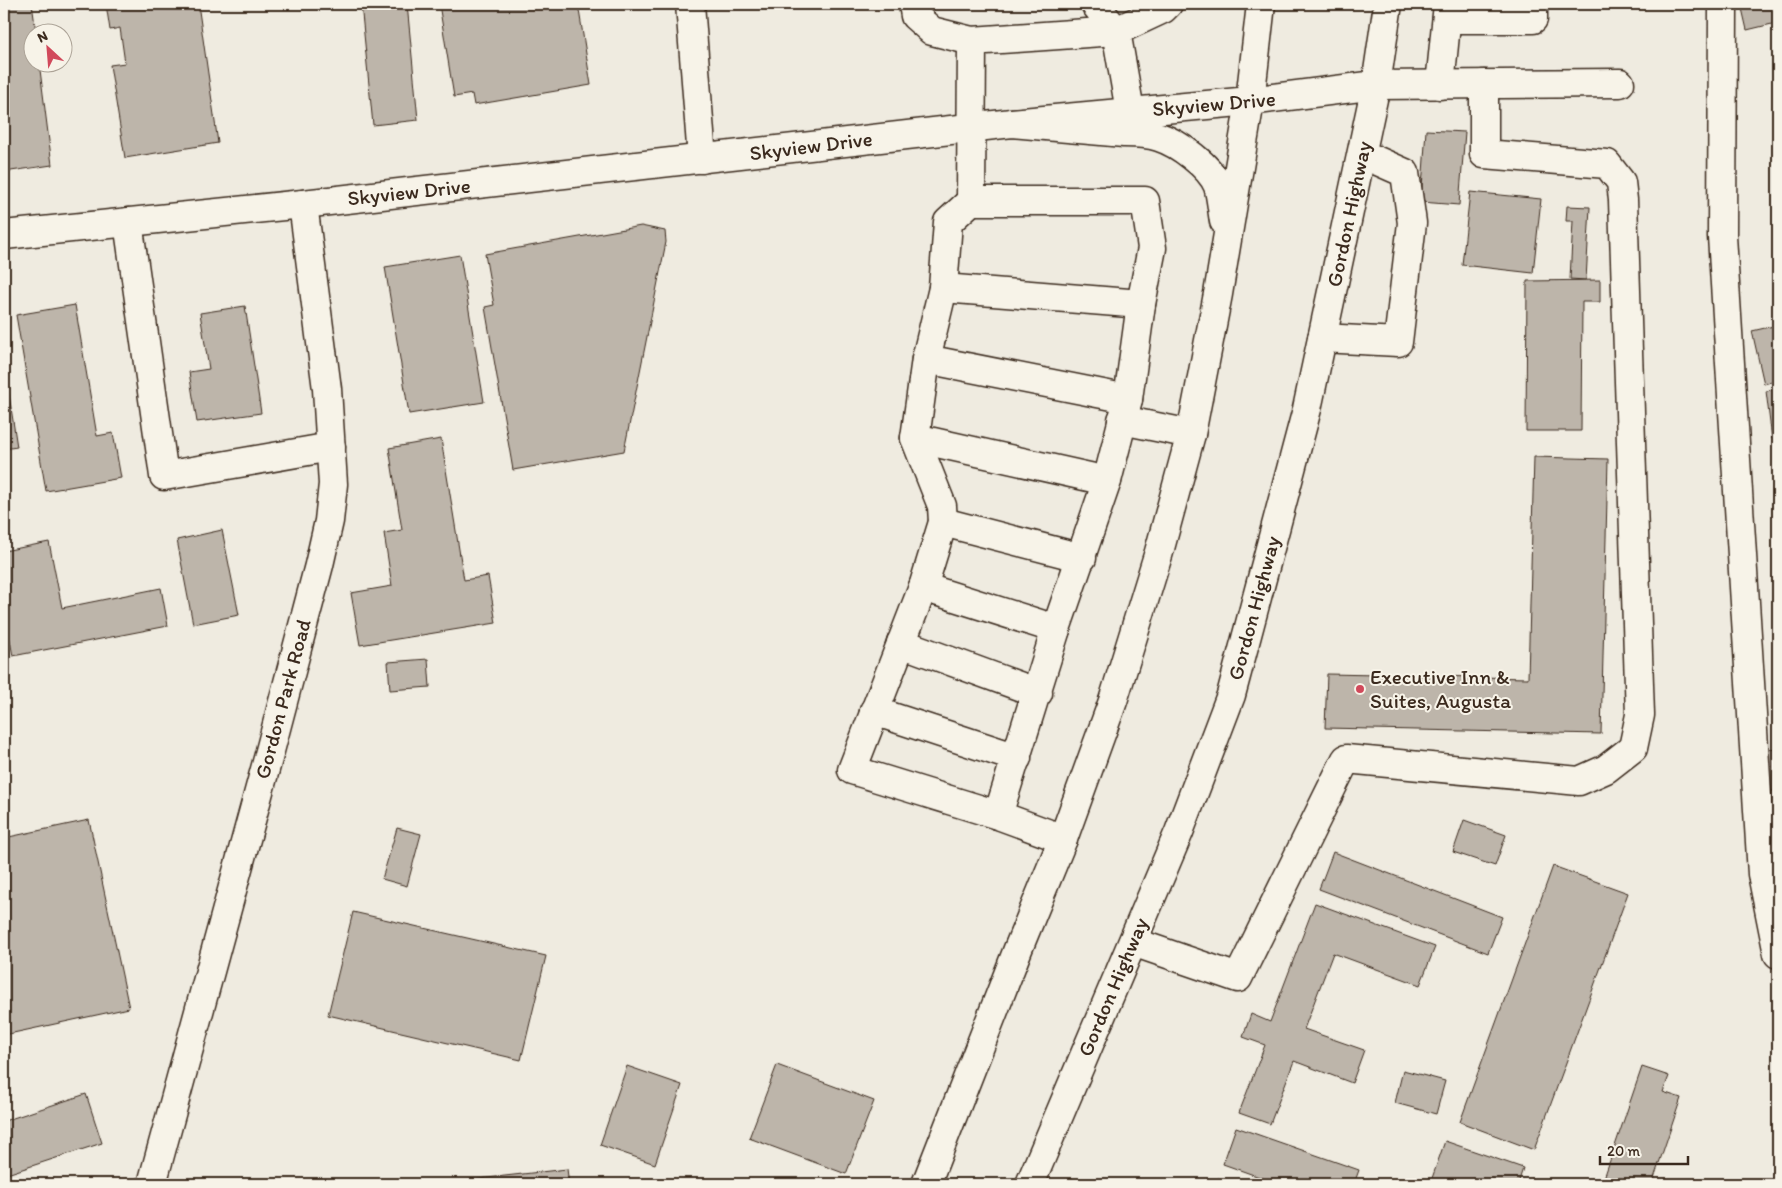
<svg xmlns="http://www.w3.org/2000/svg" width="1782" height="1188" font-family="Itim,sans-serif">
	<rect width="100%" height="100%" fill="#efebe0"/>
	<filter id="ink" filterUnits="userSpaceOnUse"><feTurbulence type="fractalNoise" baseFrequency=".02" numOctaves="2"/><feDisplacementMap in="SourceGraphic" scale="10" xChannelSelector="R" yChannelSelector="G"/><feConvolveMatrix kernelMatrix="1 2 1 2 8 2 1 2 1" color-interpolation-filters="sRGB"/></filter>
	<g filter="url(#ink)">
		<g fill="#bdb5aa" stroke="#3b2a1e">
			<path d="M4 4H32L36 32H32V62H39L52 165 4 172Z"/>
			<path d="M106 4H198L218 143 125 158 110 65 125 63 120 28 110 30Z"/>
			<path d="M361 4H407L418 120 373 125Z"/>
			<path d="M439 4H578L591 85 474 105 472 94 454 97Z"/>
			<path d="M1741 4H1772L1776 23 1747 30Z"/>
			<path d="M1426 130 1465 132 1459 205 1421 202Z"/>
			<path d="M1470 192 1541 199 1533 273 1462 265Z"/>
			<path d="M1567 206 1590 207 1586 280 1570 279 1573 221H1566Z"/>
			<path d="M641 226 665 231 666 242 624 451 513 470 485 307 494 305 485 254Z"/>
			<path d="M460 255 484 402 409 414 385 267Z"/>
			<path d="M1600 280V302H1582L1581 431H1526L1527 281Z"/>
			<path d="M75 305 97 436 113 433 121 478 46 491 16 315Z"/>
			<path d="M245 306 261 413 197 422 189 372 209 369 200 313Z"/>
			<path d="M1778 325V380L1764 384 1752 331Z"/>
			<path d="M4 362 17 447 4 449Z"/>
			<path d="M1778 389V438L1772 439 1766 391Z"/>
			<path d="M441 439 464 580 488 576 496 623 360 645 351 593 392 586 384 533 402 530 389 448Z"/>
			<path d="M1534 457 1608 459 1601 734 1325 728 1327 674 1528 678Z"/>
			<path d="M222 530 239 615 193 624 177 540Z"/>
			<path d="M49 542 62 608 161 588 168 626 13 656 4 609V551Z"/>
			<path d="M428 659 430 687 390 690 388 662Z"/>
			<path d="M1778 748V791H1768L1767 749Z"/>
			<path d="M89 820 129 1008 4 1035V838Z"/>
			<path d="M1464 820 1506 835 1495 866 1453 852Z"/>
			<path d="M397 828 421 834 407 886 382 879Z"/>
			<path d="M1333 852 1502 917 1488 953 1319 889Z"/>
			<path d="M1553 866 1628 893 1534 1150 1460 1122Z"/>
			<path d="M1315 903 1435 947 1420 985 1333 953 1304 1029 1364 1050 1352 1083 1294 1061 1270 1124 1239 1113 1265 1045 1243 1037 1251 1014 1270 1022Z"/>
			<path d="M353 912 546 956 521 1060 328 1015Z"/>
			<path d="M777 1065 874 1101 846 1174 749 1138Z"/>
			<path d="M627 1066 682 1085 655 1164 600 1145Z"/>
			<path d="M1642 1067 1669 1076 1663 1092 1681 1098 1652 1184H1602Z"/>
			<path d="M1403 1070 1445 1081 1436 1114 1395 1103Z"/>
			<path d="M86 1094 102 1143 4 1175V1121Z"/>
			<path d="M1236 1127 1359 1170 1354 1184H1279L1223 1164Z"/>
			<path d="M1445 1141 1523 1168 1518 1184H1430Z"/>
			<path d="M567 1169 569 1184H434Z"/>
			<path d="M1218 1178 1237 1184H1216Z"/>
		</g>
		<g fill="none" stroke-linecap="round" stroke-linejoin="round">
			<g stroke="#3b2a1e" stroke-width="31">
				<g id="minor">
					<path d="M690 4 702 159"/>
					<path d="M913 4 915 16 932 31 972 41 1116 31 1163 9 1168 4"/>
					<path d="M1095 4 1116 31 1130 111"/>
					<path d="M1723 4 1722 236 1762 874 1778 954"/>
					<path d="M1447 19H1533V4"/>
					<path d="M1440 85 1448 4"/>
					<path d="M971 201 948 222 943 288 926 359 1128 399"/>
					<path d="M128 222 164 476 331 447"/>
					<path d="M4 235 303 204 1012 123 1250 101 1376 85 1620 83"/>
					<path d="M943 288 1141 304"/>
					<path d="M1322 338 1398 342 1412 223 1405 173 1362 154"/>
					<path d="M926 359 915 438 1107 481 1128 399 1141 304 1152 248 1145 201H971L972 41"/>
					<path d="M1122 420 1191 434"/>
					<path d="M915 438 942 506 943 522 923 587 852 770 998 815 1063 839"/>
					<path d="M943 522 1082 558"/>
					<path d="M923 587 1056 629"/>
					<path d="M901 643 1038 693"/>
					<path d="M874 711 1017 758"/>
					<path d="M998 815 1056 629 1107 481"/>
					<path d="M1133 942 1238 978 1346 759 1579 781 1606 769 1633 748 1640 715 1623 200 1621 182 1607 164 1484 154V84"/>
					<path d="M152 1184 270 751 319 565 329 521 333 484 327 389 303 204"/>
				</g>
			</g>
			<g stroke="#3b2a1e" stroke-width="31">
				<g id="highway">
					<path d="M1012 123 1124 133C1135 133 1147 133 1159 137 1178 143 1210 166 1218 186 1221 196 1222 210 1224 221"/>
					<path d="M926 1184 1018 949 1063 839 1113 701 1159 552 1191 434 1218 294 1250 101 1261 4"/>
					<path d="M1030 1184 1179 832 1231 695 1307 409 1376 85 1388 4"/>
				</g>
			</g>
			<use href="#minor" stroke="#f7f3e8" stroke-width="28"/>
			<use href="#highway" stroke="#f7f3e8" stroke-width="28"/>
		</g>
	</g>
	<circle fill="#d1495b" stroke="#f7f3e8" stroke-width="2" cx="1360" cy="689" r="5"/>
	<g text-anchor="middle" stroke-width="4" stroke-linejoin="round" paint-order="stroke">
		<g font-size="21" fill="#3b2a1e" stroke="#f7f3e8">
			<text transform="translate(1214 104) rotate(-5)" y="7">Skyview Drive</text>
			<text transform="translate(811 146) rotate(-7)" y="7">Skyview Drive</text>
			<text transform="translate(409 192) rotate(-6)" y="7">Skyview Drive</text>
			<text transform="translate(1349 214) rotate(-78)" y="7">Gordon Highway</text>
			<text transform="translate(1254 608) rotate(-75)" y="7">Gordon Highway</text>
			<text transform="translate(283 699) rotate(-75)" y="7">Gordon Park Road</text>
			<text transform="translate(1113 987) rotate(-67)" y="7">Gordon Highway</text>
		</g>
		<g font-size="21" fill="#3b2a1e" stroke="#f7f3e8" text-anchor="start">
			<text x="1370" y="684">Executive Inn &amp;<tspan x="1370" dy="24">Suites, Augusta</tspan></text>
		</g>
	</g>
	<rect width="1782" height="1188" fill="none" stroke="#f7f3e8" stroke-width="20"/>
	<rect x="10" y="10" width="1762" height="1168" fill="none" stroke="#3b2a1e" stroke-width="2" filter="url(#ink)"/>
	<g transform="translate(48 48) rotate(334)"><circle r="24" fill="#f7f3e8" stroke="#aca397"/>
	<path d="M0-4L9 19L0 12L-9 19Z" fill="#d1495b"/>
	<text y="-8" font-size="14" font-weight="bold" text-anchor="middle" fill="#3b2a1e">N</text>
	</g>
	<path d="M1600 1156v8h88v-8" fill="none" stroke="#3b2a1e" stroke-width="2.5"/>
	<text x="1607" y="1156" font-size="15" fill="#3b2a1e" stroke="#f7f3e8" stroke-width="4" paint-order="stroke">20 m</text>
</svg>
